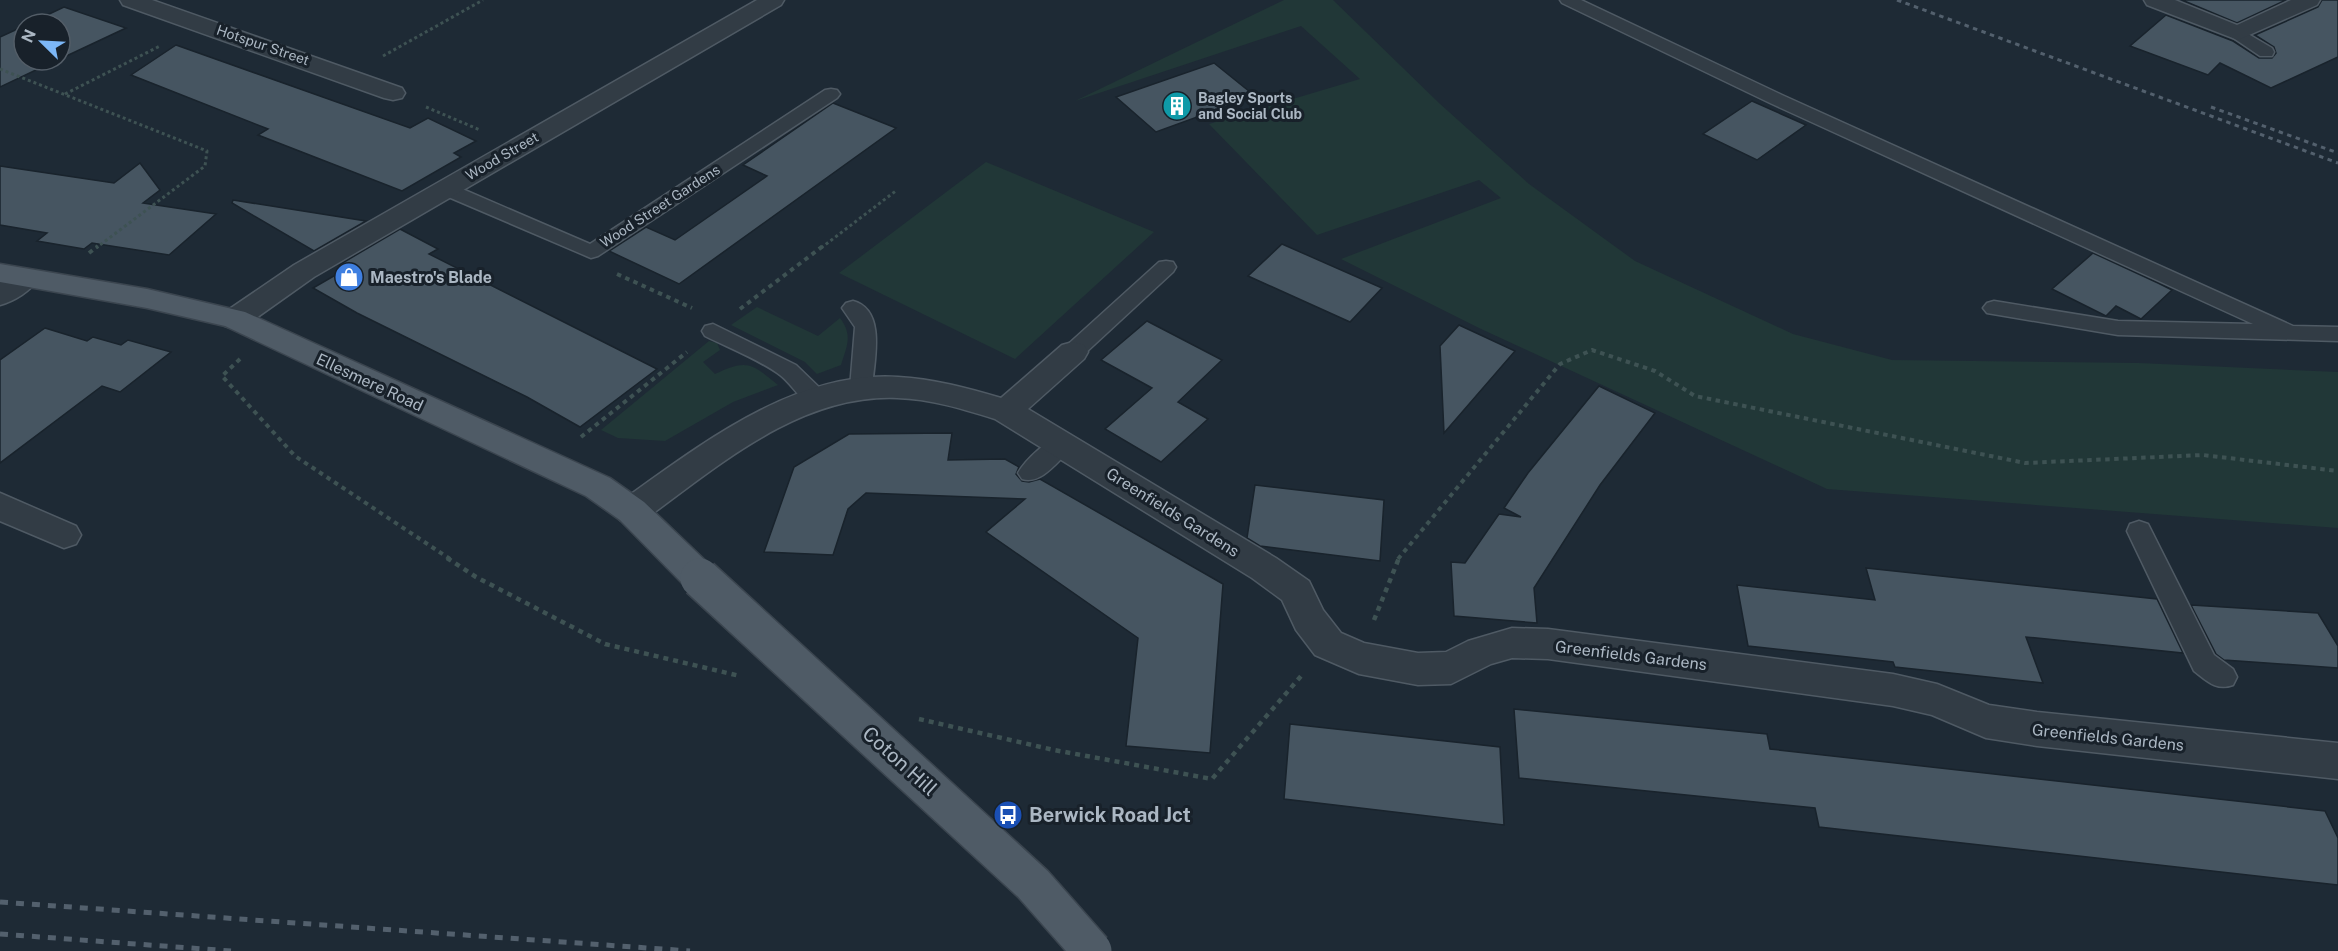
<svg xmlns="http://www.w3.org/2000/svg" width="2338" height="951" font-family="'Public Sans',sans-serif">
	<rect width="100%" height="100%" fill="#1e2a35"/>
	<g fill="#213737">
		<path d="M1284 0H1333L1439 103 1529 184 1635 261 1793 334 1892 360 2139 363 2338 372V528L1827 489 1479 328 1341 259 1501 198 1479 180 1317 235 1209 124 1360 79 1301 26 1075 101Z"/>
		<path d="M986 162 1154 232 1015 359 839 273Z"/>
		<path d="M757 307 818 336 840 318C853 335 847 346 841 365L817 374 805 362 731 325Z"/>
		<path d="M709 341 717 343 720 350 703 362 715 374C748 358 752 364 778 385L733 402 665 441 618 438 601 430Z"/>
	</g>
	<g fill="#465561" stroke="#19232c" stroke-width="1.5">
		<path d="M2182 0H2286L2237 23Z"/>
		<path d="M2322 0H2338V57L2271 88 2220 63 2208 75 2130 46 2166 15 2233 41 2259 58H2272L2276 53 2274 47 2255 35 2318 7Z"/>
		<path d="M64 7 126 28 60 59V24H28Z"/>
		<path d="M24 26V60H57L0 87V37Z"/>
		<path d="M176 45 410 128 428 118 476 141 454 153 461 157 402 191 258 135 268 129 131 75Z"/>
		<path d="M1214 63 1255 96 1156 132 1116 97Z"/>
		<path d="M1752 101 1806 125 1757 160 1703 134Z"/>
		<path d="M833 103 896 128 679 284 609 251 646 227 675 240 767 176 743 165Z"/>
		<path d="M140 163 160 190 143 203 216 214 169 255 92 243 84 249 37 241 47 233 0 225V166L114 183Z"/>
		<path d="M233 200 366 221 314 251 232 203Z"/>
		<path d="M400 229 438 249 429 254 657 369 580 427 527 397 357 313 313 288 346 269 339 265Z"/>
		<path d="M1282 244 1382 288 1350 322 1248 276Z"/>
		<path d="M2093 253 2158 283 2172 290 2141 319 2116 306 2106 316 2052 289Z"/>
		<path d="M1147 321 1222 360 1178 402 1208 419 1161 462 1105 429 1152 388 1101 360Z"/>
		<path d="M1459 325 1515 351 1444 433 1440 346Z"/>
		<path d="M45 328 87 341 93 337 121 345 128 340 171 352 120 392 102 386 0 463V360Z"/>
		<path d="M1599 386 1655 413 1600 485 1534 588 1537 623 1454 616 1451 562 1465 563 1499 514 1521 517 1504 508 1528 473Z"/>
		<path d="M952 433 948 460 1005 459 1019 467 1016 474 1022 481 1029 482 1040 479 1223 584 1210 753 1126 746 1138 638 986 532 1025 499 866 493 848 509 833 555 764 552 794 467 849 434Z"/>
		<path d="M1255 485 1384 500 1380 561 1260 546 1247 538Z"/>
		<path d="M1866 568 2157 599 2183 653 2026 637 2043 683 1895 667 1893 662 1748 646 1737 585 1875 600Z"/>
		<path d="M2191 605 2318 613 2338 646V668L2224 660 2216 654Z"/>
		<path d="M1514 709 1767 734 1770 749 2325 811 2338 838V885L1819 827 1815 808 1519 778Z"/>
		<path d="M1290 724 1500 747 1504 825 1284 799Z"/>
	</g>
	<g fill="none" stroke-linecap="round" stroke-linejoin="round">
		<g stroke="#4f5a64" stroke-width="3">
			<g id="service">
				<path d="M1560 0H1581L1782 95 2293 326 2338 327V341L2118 335 1987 313 1983 308 1987 303 1994 301 2118 321 2253 324 1770 103 1562 3Z"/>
				<path d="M2238 28 2272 48 2274 52 2272 56H2260L2232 37 2230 33Z"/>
				<path d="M831 89 837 90 840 94 837 98 598 256 591 258 439 193 436 189 439 185H453L590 244 825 90Z"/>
				<path d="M1166 261 1173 262 1176 267 1173 272 1081 357 1073 359 1065 357 1062 352 1065 347 1159 262Z"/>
				<path d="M853 301C887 310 874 362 872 388L869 394 861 396 853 394 850 388 855 327 842 308 846 303Z"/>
				<path d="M713 324 796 365 824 392 827 398 824 404C803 410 795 386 780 375 760 360 729 348 705 336L702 331 705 326Z"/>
				<path d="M1062 435 1070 438 1074 444 1070 450C1057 462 1041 485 1022 479L1018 473C1026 459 1047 440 1062 435Z"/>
				<path d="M2139 521 2148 524 2214 655 2233 669 2237 677 2233 685C2216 691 2207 681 2194 671L2127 531 2130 524Z"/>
			</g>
		</g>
		<g stroke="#4f5a64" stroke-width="3">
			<g id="minor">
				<path d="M120 0H152L402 88 405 93 402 98 393 100 384 98 123 5Z"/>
				<path d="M757 0H784L781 5 314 277 245 326 235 329 225 326 220 319 225 312 294 265Z"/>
				<path d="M2144 0H2175L2237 25 2291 0H2320L2317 5 2238 40 2147 5Z"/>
				<path d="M25 269 35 272 39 278C31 291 14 301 0 305V282L15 272Z"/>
				<path d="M1073 342 1084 345 1088 352 1084 359 1028 409 1276 558 1309 581 1323 610 1341 633 1364 643 1418 653 1446 652 1468 641 1512 628 1548 629 1893 674 1937 684 1989 705 2037 712 2338 743V779L2037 746 1986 738 1932 715 1893 706 1548 659 1512 658 1491 664 1451 684 1418 685 1359 674 1315 655 1296 630 1282 600 1252 578 995 419C963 409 931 399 897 398 800 394 718 466 644 520L632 524 620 520 615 511 620 502C700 445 795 370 898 377 934 379 967 388 1001 398L1062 345Z"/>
				<path d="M0 493 76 526 81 535 76 544 64 548 0 521Z"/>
			</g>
		</g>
		<g stroke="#3b454f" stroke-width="3">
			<path id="primary" d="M0 264 147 289 245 312 610 478 644 502 713 568 718 578 713 588 700 592 687 588 620 520 586 496 225 326 147 308 0 282Z"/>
		</g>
		<g stroke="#3e5253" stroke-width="3" stroke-dasharray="3 3" stroke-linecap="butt">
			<path d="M383 56 483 0"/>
			<path d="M0 69 207 151 205 166 96 248"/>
			<path d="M65 94 160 46"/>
			<path d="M426 107 480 130"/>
			<path d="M821 248 897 190"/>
		</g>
		<g stroke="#3e5253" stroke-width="4" stroke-dasharray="4.5 4.5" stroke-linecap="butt">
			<path d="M89 253 98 246"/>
			<path d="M617 274 692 308"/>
			<path d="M740 309 823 246"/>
			<path d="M240 359 222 376 295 456 450 559"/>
			<path d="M581 437 687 352"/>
			<path d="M1398 559 1560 364 1592 350 1655 371 1695 396 2025 463 2203 455 2338 471"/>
		</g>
		<g stroke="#3e5253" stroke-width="4.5" stroke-dasharray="5 5" stroke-linecap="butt">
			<path d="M447 558 476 577 605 644 740 676"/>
			<path d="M1374 620 1399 558"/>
			<path d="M919 719 1054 750 1212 779 1302 675"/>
		</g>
		<use href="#service" fill="#323c45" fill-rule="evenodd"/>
		<use href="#minor" fill="#323c45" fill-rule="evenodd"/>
		<use href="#primary" fill="#4f5b66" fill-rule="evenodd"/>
		<g stroke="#53606d" stroke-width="3" stroke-dasharray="4.5 4.5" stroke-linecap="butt">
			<path d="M1897 0 2338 163"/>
			<path d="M2211 107 2338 153"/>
		</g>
		<g stroke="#53606d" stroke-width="5" stroke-dasharray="8 8" stroke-linecap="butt">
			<path d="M0 902 690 951"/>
			<path d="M0 934 231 951"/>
		</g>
		<g stroke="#3b454f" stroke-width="42" stroke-linecap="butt">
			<path id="primary-bridge" d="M700 578 1033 884 1092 951"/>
		</g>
		<use href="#primary-bridge" stroke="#4f5b66" stroke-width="39"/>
	</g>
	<defs>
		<g id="building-disc" transform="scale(1.5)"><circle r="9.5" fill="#0f9aa8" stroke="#18212a"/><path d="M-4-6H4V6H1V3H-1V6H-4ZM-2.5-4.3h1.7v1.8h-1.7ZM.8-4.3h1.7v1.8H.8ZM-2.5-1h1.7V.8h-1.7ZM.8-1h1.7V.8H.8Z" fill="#fff"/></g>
		<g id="shop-disc" transform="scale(1.5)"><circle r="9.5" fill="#3f7fe0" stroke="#18212a"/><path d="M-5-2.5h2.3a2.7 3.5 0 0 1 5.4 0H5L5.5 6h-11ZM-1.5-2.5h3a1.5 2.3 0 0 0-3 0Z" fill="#fff"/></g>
		<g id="bus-disc" transform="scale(1.5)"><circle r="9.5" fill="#1a4fb4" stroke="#18212a"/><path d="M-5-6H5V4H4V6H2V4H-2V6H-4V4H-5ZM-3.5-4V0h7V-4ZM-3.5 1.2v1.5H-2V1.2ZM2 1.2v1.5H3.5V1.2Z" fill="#fff"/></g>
	</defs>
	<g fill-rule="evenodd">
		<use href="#building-disc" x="1177" y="106"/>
		<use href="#shop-disc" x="349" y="277"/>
		<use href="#bus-disc" x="1008" y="815"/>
	</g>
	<g text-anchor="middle" stroke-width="6" stroke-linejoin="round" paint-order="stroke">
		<g font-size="14" fill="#abb7c3" stroke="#18212a">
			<text transform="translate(263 45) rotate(19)" y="5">Hotspur Street</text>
			<text transform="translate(502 156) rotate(-30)" y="5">Wood Street</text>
			<text transform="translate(660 206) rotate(-33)" y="5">Wood Street Gardens</text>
		</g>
		<g font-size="14" font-weight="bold" fill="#abb7c3" stroke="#18212a" text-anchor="start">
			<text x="1198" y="103">Bagley Sports<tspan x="1198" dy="16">and Social Club</tspan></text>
		</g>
		<g font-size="16" font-weight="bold" fill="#abb7c3" stroke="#18212a" text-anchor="start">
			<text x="370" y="283">Maestro's Blade</text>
		</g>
		<g font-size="16" fill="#abb7c3" stroke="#18212a">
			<text transform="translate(370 382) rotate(25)" y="6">Ellesmere Road</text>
			<text transform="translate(1173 512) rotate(32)" y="6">Greenfields Gardens</text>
			<text transform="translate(1631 655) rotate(7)" y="6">Greenfields Gardens</text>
			<text transform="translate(2108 737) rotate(6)" y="6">Greenfields Gardens</text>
		</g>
		<g font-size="20" fill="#abb7c3" stroke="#18212a">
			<text transform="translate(900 761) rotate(42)" y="7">Coton Hill</text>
		</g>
		<g font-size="20" font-weight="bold" fill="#abb7c3" stroke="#18212a" text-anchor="start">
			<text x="1029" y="822">Berwick Road Jct</text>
		</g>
	</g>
	<g transform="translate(42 42) rotate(294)"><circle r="28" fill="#18212a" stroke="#535d67" stroke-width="1.5"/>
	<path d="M0-4.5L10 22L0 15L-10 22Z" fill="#7cb7f7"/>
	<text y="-9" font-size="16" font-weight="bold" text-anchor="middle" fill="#abb7c3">N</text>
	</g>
</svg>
